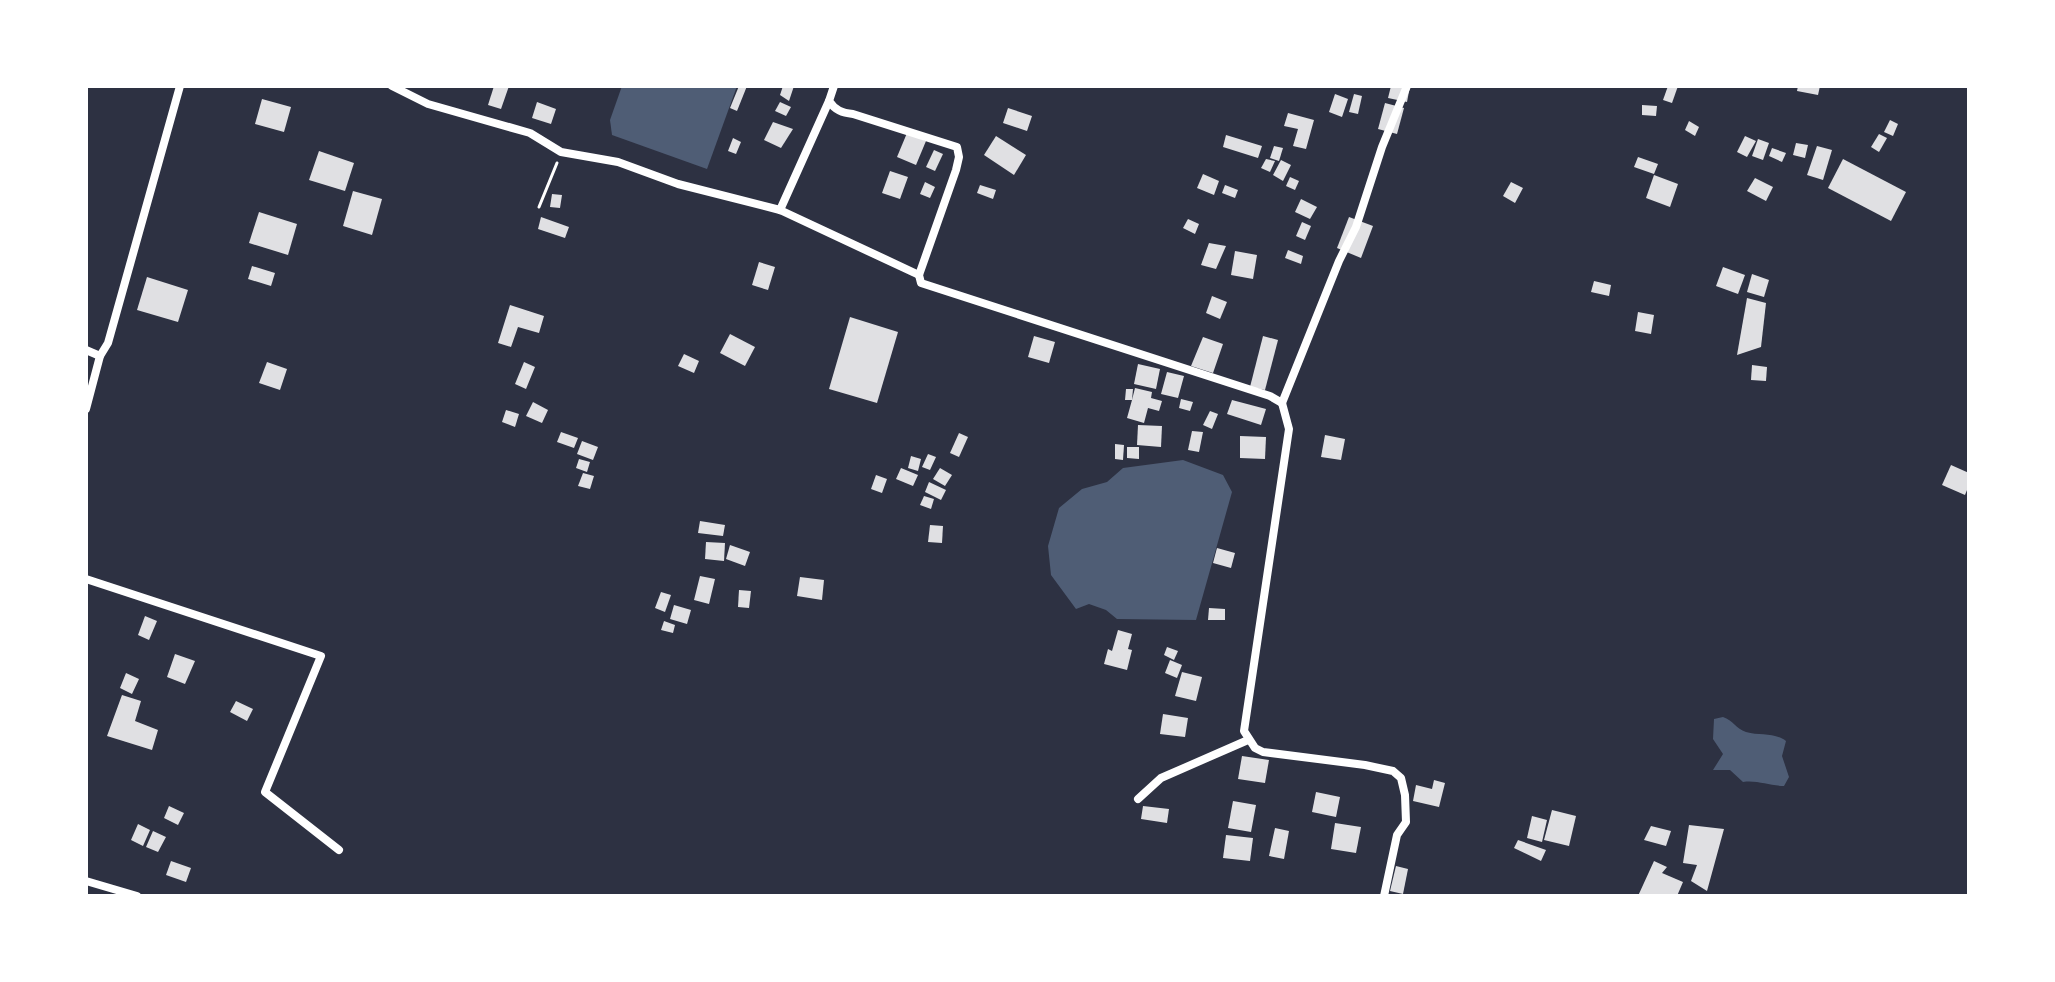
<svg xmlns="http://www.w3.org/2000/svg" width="2055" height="982" font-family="'DejaVu Sans',sans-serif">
	<rect width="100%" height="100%" fill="#2d3142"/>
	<g fill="#4f5d75">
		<path d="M622 86H737L707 169 612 135 610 120Z"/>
		<path d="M1183 460 1223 475 1232 492 1196 620 1117 619 1106 610 1089 604 1076 609 1051 575 1048 546 1059 508 1082 489 1107 482 1123 468Z"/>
		<path d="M1723 717C1733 720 1736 729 1746 732 1760 736 1774 732 1786 741L1782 756 1789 777 1784 786C1769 786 1758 780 1743 782L1730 770H1713L1723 754 1713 739 1714 719Z"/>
	</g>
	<g fill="#e0e0e3">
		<path d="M494 86H509L501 109 488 105Z"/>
		<path d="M739 86H747L737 111 730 108Z"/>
		<path d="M783 86H794L789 101 780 95Z"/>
		<path d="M1391 86H1410L1407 102 1388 98Z"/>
		<path d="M1668 86H1678L1672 103 1663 100Z"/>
		<path d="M1798 86H1820L1818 95 1797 91Z"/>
		<path d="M1335 94 1348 99 1342 117 1329 112Z"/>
		<path d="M1354 94 1362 96 1358 114 1349 112Z"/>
		<path d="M262 99 291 107 284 132 255 124Z"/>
		<path d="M537 102 556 109 551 124 532 118Z"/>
		<path d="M780 102 791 107 786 116 775 111Z"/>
		<path d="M1385 103 1404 108 1397 134 1378 129Z"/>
		<path d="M1642 105 1657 106 1656 116 1642 115Z"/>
		<path d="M1008 108 1032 116 1027 131 1003 123Z"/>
		<path d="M1288 113 1314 120 1306 149 1293 146 1298 129 1284 126Z"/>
		<path d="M1890 120 1898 124 1893 136 1884 132Z"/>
		<path d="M1689 121 1699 127 1695 136 1685 130Z"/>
		<path d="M773 122 793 129 781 148 764 140Z"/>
		<path d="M907 133 926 141 916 165 897 157Z"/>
		<path d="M1879 134 1887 138 1879 152 1871 147Z"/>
		<path d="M1226 135 1262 146 1258 158 1223 147Z"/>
		<path d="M996 136 1026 155 1014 175 984 155Z"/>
		<path d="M1745 136 1756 141 1747 157 1737 152Z"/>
		<path d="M733 138 741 142 736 154 728 151Z"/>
		<path d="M1758 139 1769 143 1763 160 1752 156Z"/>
		<path d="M1796 143 1808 145 1805 158 1793 155Z"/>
		<path d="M1274 146 1283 148 1279 161 1270 158Z"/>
		<path d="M1817 146 1832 150 1823 180 1807 175Z"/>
		<path d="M1772 148 1786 153 1782 162 1769 156Z"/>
		<path d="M934 150 943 154 935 171 926 167Z"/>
		<path d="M319 151 354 163 345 191 309 180Z"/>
		<path d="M1638 157 1658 164 1654 174 1634 167Z"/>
		<path d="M1266 159 1275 161 1270 172 1261 168Z"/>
		<path d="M1843 159 1906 192 1891 221 1828 188Z"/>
		<path d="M1281 160 1291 165 1283 181 1273 175Z"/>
		<path d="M890 171 908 177 900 199 882 193Z"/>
		<path d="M1203 174 1219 181 1214 195 1197 188Z"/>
		<path d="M1654 175 1678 184 1670 207 1646 198Z"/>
		<path d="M1290 177 1299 181 1295 190 1286 186Z"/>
		<path d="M1755 178 1773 187 1766 201 1747 191Z"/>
		<path d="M925 182 935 187 930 198 920 194Z"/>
		<path d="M1511 182 1523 188 1515 203 1503 196Z"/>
		<path d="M980 185 996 190 993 199 977 193Z"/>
		<path d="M1225 185 1238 190 1235 198 1222 193Z"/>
		<path d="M353 191 382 199 372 235 343 226Z"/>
		<path d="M552 194 562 195 560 208 550 207Z"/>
		<path d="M1301 199 1317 207 1310 219 1295 212Z"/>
		<path d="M259 212 297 224 288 255 249 243Z"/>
		<path d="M541 217 569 227 565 238 538 229Z"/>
		<path d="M1349 217 1373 226 1361 258 1337 248Z"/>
		<path d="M1188 219 1199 224 1195 234 1183 228Z"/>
		<path d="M1302 222 1311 226 1305 240 1296 236Z"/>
		<path d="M1209 243 1226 246 1216 269 1201 265Z"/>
		<path d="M1288 250 1303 256 1301 264 1285 258Z"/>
		<path d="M1235 251 1257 255 1253 279 1231 275Z"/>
		<path d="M759 262 775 267 768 290 752 285Z"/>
		<path d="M252 266 275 273 271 286 248 279Z"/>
		<path d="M1723 267 1745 275 1738 294 1716 286Z"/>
		<path d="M1752 274 1769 280 1764 297 1747 292Z"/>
		<path d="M147 277 188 290 178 322 137 310Z"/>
		<path d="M1594 281 1611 285 1609 296 1591 292Z"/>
		<path d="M1212 296 1227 302 1220 319 1206 313Z"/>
		<path d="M1747 298 1766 303 1761 347 1737 355Z"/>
		<path d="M510 305 544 316 539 333 518 327 511 347 498 343Z"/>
		<path d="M1638 312 1654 315 1651 334 1635 331Z"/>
		<path d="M850 317 898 332 877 403 829 389Z"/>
		<path d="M730 334 755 347 745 366 720 353Z"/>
		<path d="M1034 336 1055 342 1049 363 1028 357Z"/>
		<path d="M1263 336 1278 340 1265 390 1250 387Z"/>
		<path d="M1203 337 1223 344 1213 373 1191 366Z"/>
		<path d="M684 354 699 361 694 373 678 366Z"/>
		<path d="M267 362 287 369 280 390 259 383Z"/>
		<path d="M524 362 535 367 526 389 515 384Z"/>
		<path d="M1138 364 1160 369 1156 389 1134 384Z"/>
		<path d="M1752 365 1767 367 1766 381 1751 380Z"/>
		<path d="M1167 372 1184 376 1178 398 1161 394Z"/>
		<path d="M1135 388 1152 392 1151 398 1162 401 1159 411 1148 408 1144 423 1127 418 1132 400H1125L1126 389H1133L1132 400Z"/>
		<path d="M1181 399 1193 402 1190 411 1179 408Z"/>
		<path d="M1232 400 1266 409 1261 425 1227 414Z"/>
		<path d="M533 402 548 410 542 423 526 416Z"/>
		<path d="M506 410 519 414 515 427 502 422Z"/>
		<path d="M1210 411 1218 414 1212 429 1203 425Z"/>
		<path d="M1138 425 1162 426 1161 447 1137 445Z"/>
		<path d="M1192 431 1203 432 1199 452 1188 450Z"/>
		<path d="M561 432 578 438 574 448 557 442Z"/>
		<path d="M959 433 968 437 959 457 950 453Z"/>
		<path d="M1325 435 1345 439 1341 460 1321 457Z"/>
		<path d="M1240 436 1266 437 1265 459 1240 458Z"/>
		<path d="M582 441 598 447 593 460 577 454Z"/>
		<path d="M1115 444 1124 445 1123 460 1115 459Z"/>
		<path d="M1127 447H1139V459L1127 458Z"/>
		<path d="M928 454 936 457 930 470 922 467Z"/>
		<path d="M911 456 921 459 918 471 908 468Z"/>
		<path d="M579 459 590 462 587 472 576 468Z"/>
		<path d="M1951 465 1969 473V485L1965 495 1942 485Z"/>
		<path d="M901 468 918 475 913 486 896 479Z"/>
		<path d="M940 468 952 475 945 486 933 479Z"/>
		<path d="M583 473 594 476 590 489 578 486Z"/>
		<path d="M876 475 887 479 882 493 871 489Z"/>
		<path d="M929 482 946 490 941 500 925 492Z"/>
		<path d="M924 496 934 499 931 509 920 505Z"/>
		<path d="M700 521 725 525 723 536 698 533Z"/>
		<path d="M930 525 943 526 942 543 928 542Z"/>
		<path d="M706 542 725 543 724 561 705 559Z"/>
		<path d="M730 545 750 552 745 566 726 559Z"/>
		<path d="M1217 548 1235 553 1231 568 1213 563Z"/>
		<path d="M700 576 715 579 709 604 694 600Z"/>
		<path d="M800 577 824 580 822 600 797 596Z"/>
		<path d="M739 590 751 591 749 608 738 607Z"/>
		<path d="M661 592 671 595 665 612 655 608Z"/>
		<path d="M674 605 691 610 687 624 670 619Z"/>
		<path d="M1209 608 1225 609V620H1208Z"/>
		<path d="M145 616 157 621 149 640 138 635Z"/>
		<path d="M664 621 675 625 673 633 661 630Z"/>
		<path d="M1118 630 1132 634 1128 649 1132 650 1127 670 1104 664 1108 649 1112 651Z"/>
		<path d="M1167 647 1178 651 1174 660 1164 655Z"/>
		<path d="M175 654 195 661 185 684 167 677Z"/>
		<path d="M1170 660 1182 665 1177 678 1165 673Z"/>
		<path d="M1182 672 1202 677 1196 701 1175 696Z"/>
		<path d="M126 673 139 679 132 694 120 688Z"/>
		<path d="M122 695 141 701 135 721 158 730 152 750 107 736Z"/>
		<path d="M236 701 253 709 247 721 230 712Z"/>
		<path d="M1163 714 1188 718 1185 737 1160 734Z"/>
		<path d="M1242 756 1269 760 1265 783 1238 779Z"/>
		<path d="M1434 780 1445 783 1439 807 1413 801 1416 785 1432 789Z"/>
		<path d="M1316 792 1340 797 1336 817 1312 812Z"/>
		<path d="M1233 801 1256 805 1251 832 1228 828Z"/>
		<path d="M169 806 184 813 178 825 164 818Z"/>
		<path d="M1143 806 1169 809 1167 823 1141 819Z"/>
		<path d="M1552 810 1576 816 1569 846 1544 840Z"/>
		<path d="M1532 816 1547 820 1542 842 1527 838Z"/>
		<path d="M1335 823 1361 827 1356 853 1331 849Z"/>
		<path d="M138 824 150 830 143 846 131 840Z"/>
		<path d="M1689 825 1724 829 1707 891 1691 881 1697 865 1683 863Z"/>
		<path d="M1651 826 1671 831 1666 846 1644 840Z"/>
		<path d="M1275 828 1289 831 1284 859 1269 856Z"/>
		<path d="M153 831 166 837 158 852 146 847Z"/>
		<path d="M1226 835 1253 838 1250 861 1223 858Z"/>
		<path d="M1518 840 1546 850 1541 861 1514 848Z"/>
		<path d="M171 861 191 868 186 882 166 875Z"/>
		<path d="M1654 861 1667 867 1662 873 1683 882 1677 896H1638Z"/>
		<path d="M1396 866 1408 869 1403 894 1390 891Z"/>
	</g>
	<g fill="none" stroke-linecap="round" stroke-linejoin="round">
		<path stroke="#fff" stroke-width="3" d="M539 207 557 163"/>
		<g stroke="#fff" stroke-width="8">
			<path d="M392 86 428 104 530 133 561 152 618 162 678 184 780 210 919 275"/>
			<path d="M834 86 829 101C835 110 842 113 853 114L957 147 959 157 956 170 919 275 921 283 1270 396 1282 403 1289 429 1244 731 1255 748 1263 752 1365 765 1393 771 1401 778 1405 795 1406 822 1397 835 1384 896"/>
			<path d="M780 210 829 101"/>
			<path d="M86 350 100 356"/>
			<path d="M1282 403 1339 261 1356 227 1382 147 1407 86"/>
			<path d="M86 409 100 356 108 343 180 86"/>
			<path d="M86 579 321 656 265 792 339 850"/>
			<path d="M1138 799 1161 778 1248 740"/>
			<path d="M86 881 137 896"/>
		</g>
	</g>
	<rect width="2055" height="982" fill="none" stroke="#ffffff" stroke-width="176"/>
</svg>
